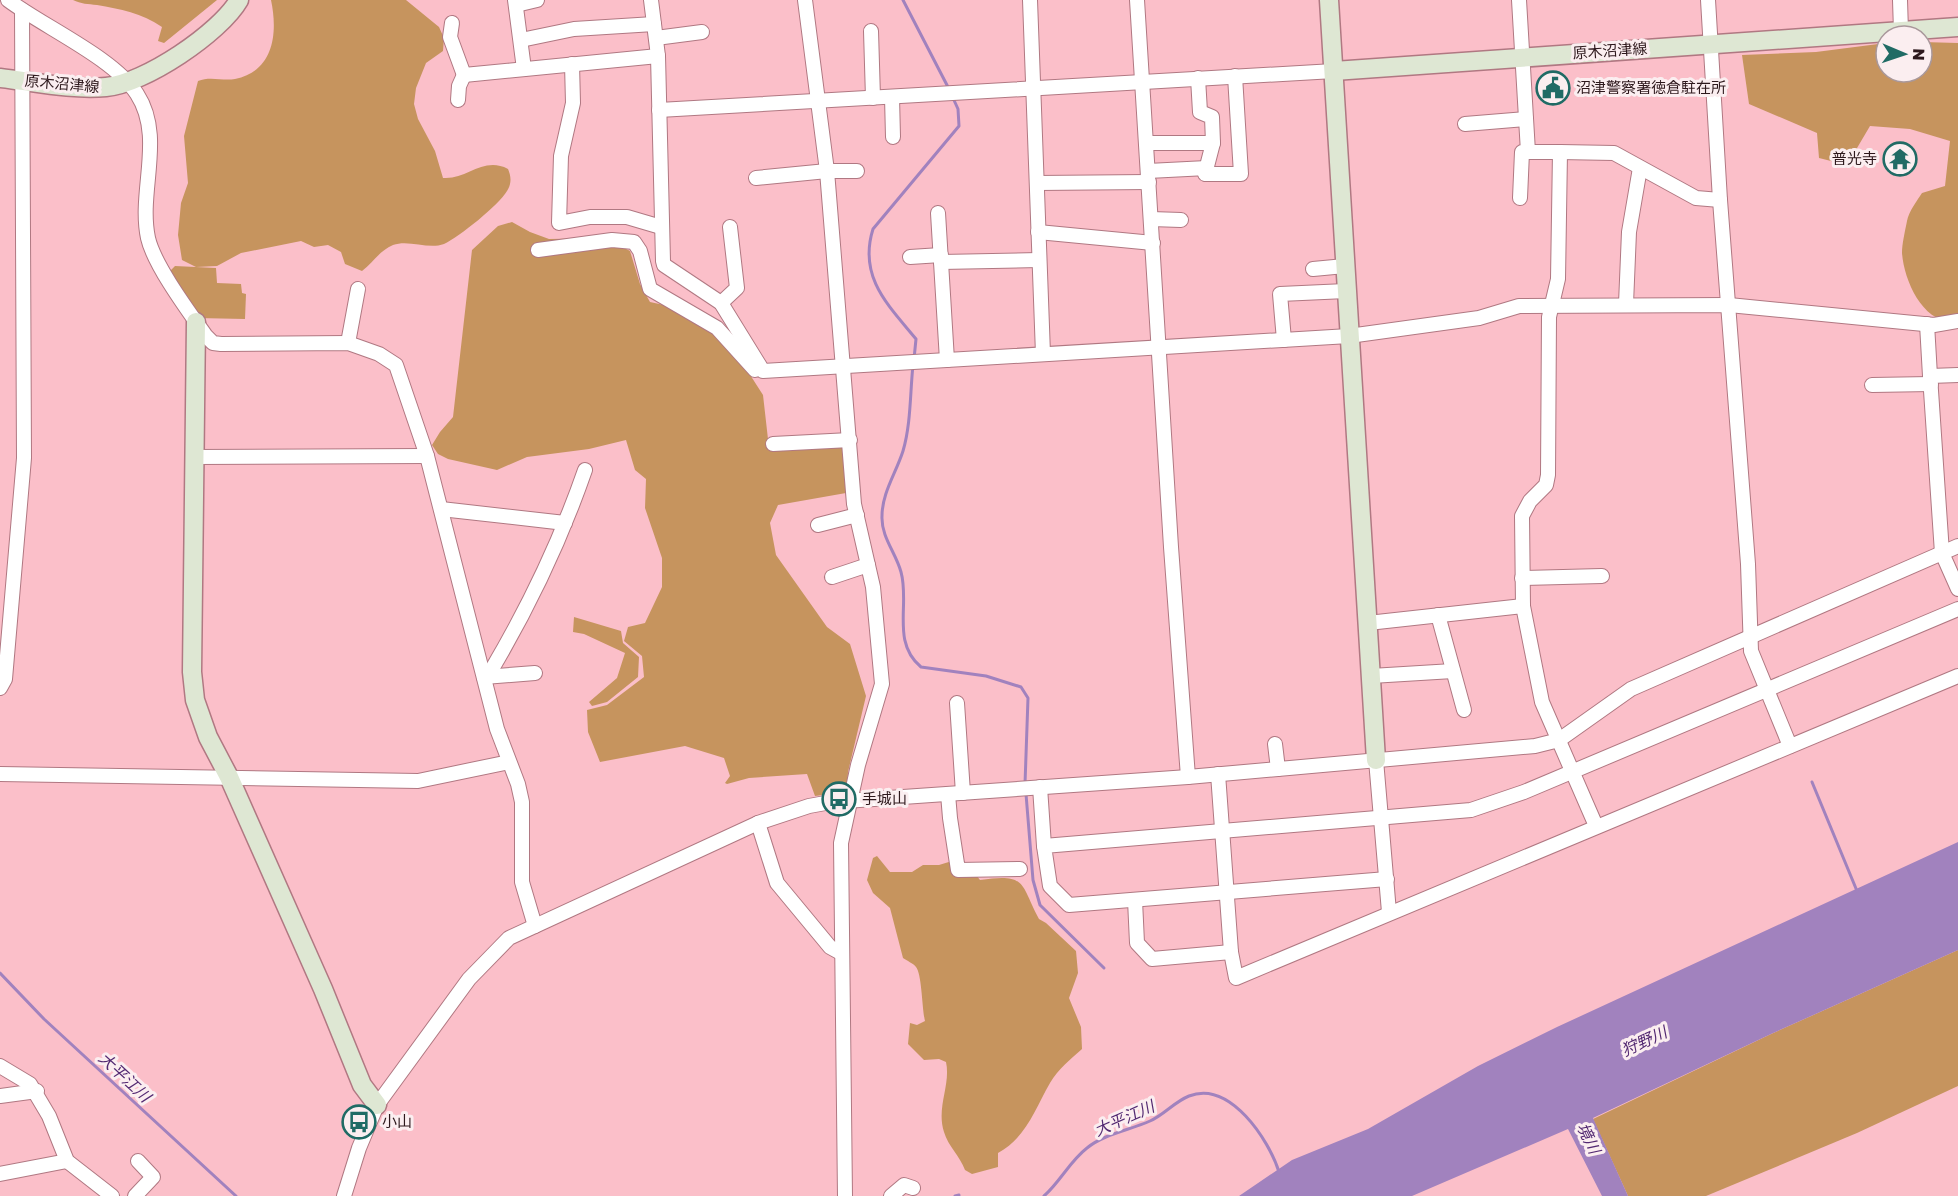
<svg xmlns="http://www.w3.org/2000/svg" width="1958" height="1196" font-family="'Golos Text','Noto Sans JP',sans-serif">
	<rect width="100%" height="100%" fill="#fbbfc9"/>
	<g fill="#c6945e">
		<path d="M73 0H217L164 43 158 41 162 27C142 13 120 9 97 5 88 4 81 4 73 0Z"/>
		<path d="M271 0H406L439 27 444 38 443 51 426 63 416 88 414 104 418 119 435 151 443 178C467 180 483 156 508 169 511 176 512 183 507 191 499 205 459 237 444 244 428 250 409 239 393 245 379 251 373 263 362 271L345 264 341 252 328 245 314 247 301 241 241 253 217 266 196 267 182 260 178 235 181 203 188 183 184 136 198 81C210 76 222 81 235 79 274 71 278 33 271 0Z"/>
		<path d="M1922 42 1958 43V321C1924 327 1904 281 1902 253 1902 244 1905 231 1907 221 1909 211 1917 201 1922 193L1945 186 1950 141 1910 129 1870 126 1847 165 1819 158 1817 133 1749 104 1742 55 1816 52 1886 43V72H1922Z"/>
		<path d="M512 222 530 232 549 239 605 238 630 251 640 284 650 302 687 310 729 342 763 395 769 448 842 444 846 493 778 505 770 523 776 555 827 627 850 644 866 696 848 772 847 792 815 796 807 774 749 778 727 784 725 783 730 776 724 758 685 746 600 762 588 732 587 710 607 705 644 677 642 656 624 641 628 627 645 623 662 587V558L645 508 646 479 635 470 626 440 589 449 527 457 497 470 448 459 438 454 432 445 440 432 453 417 472 250 498 226Z"/>
		<path d="M175 266 216 268 217 283 241 284 242 293 246 294 245 319 197 318 168 273Z"/>
		<path d="M574 617 621 631 623 643 639 657 638 677 607 702 592 706 589 702 617 678 625 653 584 634 573 632Z"/>
		<path d="M877 856 890 872H912L923 865H939L952 861 969 866 980 880C1028 873 1020 884 1039 919L1046 923 1076 951 1078 973 1069 998 1081 1027 1082 1049C1071 1059 1058 1069 1050 1083 1035 1109 1026 1138 998 1153V1167L972 1174 965 1170C960 1156 948 1146 944 1132 936 1107 951 1085 946 1062L939 1059 924 1060 908 1044 910 1023 917 1025 925 1021C922 1009 922 974 916 967 913 963 907 961 903 958L890 908 873 893 867 880 873 858Z"/>
		<path d="M1958 950V1086L1857 1133 1706 1196H1628L1593 1119 1771 1034Z"/>
	</g>
	<path fill="#a182be" d="M1958 842V950L1771 1034 1593 1118 1628 1196H1602L1568 1129 1412 1196H1239L1292 1160 1368 1129 1478 1066 1557 1027Z"/>
	<g fill="none" stroke-linecap="round" stroke-linejoin="round">
		<g stroke="#a182be" stroke-width="3">
			<path d="M903 0 949 89"/>
			<path d="M914 359 916 339C888 305 858 277 873 229L959 126 958 109 953 98"/>
			<path d="M913 365C910 393 911 424 903 451 896 473 882 493 882 516 881 537 896 553 901 572 910 604 891 642 921 667L986 676 1021 687 1028 698 1025 784"/>
			<path d="M1812 782 1857 891"/>
			<path d="M1026 794 1033 880 1040 905 1104 968"/>
			<path d="M0 973 44 1019 236 1196"/>
			<path d="M955 1196 959 1195"/>
			<path d="M1044 1196C1060 1182 1070 1161 1087 1148 1104 1134 1130 1130 1150 1121 1164 1115 1174 1102 1189 1096 1230 1080 1269 1140 1279 1172"/>
		</g>
		<g stroke="#b07882" stroke-width="16">
			<g id="street">
				<path d="M8 0C44 27 114 58 137 94 165 137 138 191 148 238 154 265 189 312 206 336L213 343 221 344 348 343 379 354 396 365 427 456 497 729 518 784 522 802V882L535 926"/>
				<path d="M515 0 524 69"/>
				<path d="M651 0 658 56 663 261 664 265 721 303 763 371 1349 336 1479 318 1519 306 1729 305 1934 325 1958 321"/>
				<path d="M805 0 827 171 854 504 873 587 882 684 858 765 841 843 845 1196"/>
				<path d="M1030 0 1043 354"/>
				<path d="M1137 0 1171 547 1188 777"/>
				<path d="M1519 0 1528 152H1560L1558 279 1549 317 1548 475 1546 485 1530 501 1522 516 1523 606 1542 702 1596 826"/>
				<path d="M1708 0 1720 200 1748 564 1751 651 1790 746"/>
				<path d="M1900 0 1901 31"/>
				<path d="M516 5 537 0"/>
				<path d="M452 23 450 37 464 75"/>
				<path d="M871 31 873 98"/>
				<path d="M656 38 702 32"/>
				<path d="M521 40 574 29 654 24"/>
				<path d="M572 64 573 103 561 156 559 223 590 217H627L661 227"/>
				<path d="M464 75 658 56"/>
				<path d="M1198 78 1200 112 1212 117 1213 143 1205 174H1241L1235 76"/>
				<path d="M892 97 893 137"/>
				<path d="M458 100 459 86 464 75"/>
				<path d="M659 110 1334 71"/>
				<path d="M1465 124 1526 119"/>
				<path d="M1146 143H1213"/>
				<path d="M1560 152 1614 153 1696 198 1720 200"/>
				<path d="M1148 171 1207 168"/>
				<path d="M756 178 827 171H857"/>
				<path d="M1037 183 1149 182"/>
				<path d="M1520 198 1522 152H1531"/>
				<path d="M938 213 947 360"/>
				<path d="M1151 219 1181 220"/>
				<path d="M1038 232 1153 243"/>
				<path d="M538 250 612 240 634 242 640 251 650 289 717 328 755 370"/>
				<path d="M910 257 941 255"/>
				<path d="M941 262 1039 260"/>
				<path d="M1313 269 1345 266"/>
				<path d="M721 303 737 288 730 227"/>
				<path d="M1626 304 1629 232 1640 168"/>
				<path d="M1927 324 1930 376"/>
				<path d="M1284 340 1280 294 1346 291"/>
				<path d="M348 343 358 289"/>
				<path d="M1958 375 1930 376 1942 553 1958 589"/>
				<path d="M1872 385 1931 384"/>
				<path d="M773 444 850 440"/>
				<path d="M194 457 427 456"/>
				<path d="M441 509 565 523"/>
				<path d="M818 525 857 515"/>
				<path d="M832 577 868 565"/>
				<path d="M1522 578 1602 576"/>
				<path d="M1438 615 1464 710"/>
				<path d="M1368 623 1523 606"/>
				<path d="M1371 676 1453 671"/>
				<path d="M484 677 492 669C531 603 560 542 585 470"/>
				<path d="M484 677 535 673"/>
				<path d="M0 688 5 679 24 458 22 10"/>
				<path d="M957 703 963 793"/>
				<path d="M1275 744 1278 769"/>
				<path d="M1376 760 1389 912"/>
				<path d="M0 774 418 781 509 762"/>
				<path d="M1218 774 1231 952 1236 978 1958 676"/>
				<path d="M1040 787 1044 846"/>
				<path d="M948 794 950 818 958 870 1020 869"/>
				<path d="M758 823 777 883 830 947 841 953"/>
				<path d="M1387 879 1069 905 1050 886 1044 846 1471 810 1524 792 1958 609"/>
				<path d="M1135 900 1137 943 1152 959 1231 952"/>
				<path d="M0 1066 30 1084 49 1116 67 1161 112 1196"/>
				<path d="M0 1096 37 1091"/>
				<path d="M0 1174 67 1161"/>
				<path d="M135 1196 153 1177 138 1161"/>
				<path d="M344 1196 359 1148 377 1105 469 979 509 938 758 823 809 806 831 802 1188 777 1535 746 1559 740 1631 689 1958 546"/>
				<path d="M891 1196 904 1185 913 1188"/>
			</g>
		</g>
		<g stroke="#b07882" stroke-width="21">
			<g id="secondary">
				<path d="M1329 0 1376 760"/>
				<path d="M1334 71 1958 27"/>
				<path d="M0 78C35 82 71 90 106 87 144 84 220 33 239 0"/>
				<path d="M196 322 192 672 195 700 208 737 229 777 323 989 362 1085 377 1105"/>
			</g>
		</g>
		<use href="#street" stroke="#fff" stroke-width="14"/>
		<use href="#secondary" stroke="#dee7d3" stroke-width="18"/>
	</g>
	<defs>
		<g id="civic-ring" transform="scale(1.725)"><circle r="9.5" fill="#fbeef0" stroke="#206b65" stroke-width="1.5"/><path d="M-.6-6.5H3V-4.5H.6V-3L4-1V1h2V6H-6V1h2V-1L-.6-3ZM-1.2 2.5V6h2.4V2.5Z" fill="#206b65"/></g>
		<g id="temple-ring" transform="scale(1.725)"><circle r="9.5" fill="#fbeef0" stroke="#206b65" stroke-width="1.5"/><path d="M0-6L5-2H3V0L6.5 2.5H4V6H1.5V3h-3V6H-4V2.5H-6.5L-3 0V-2H-5Z" fill="#206b65"/></g>
		<g id="bus-ring" transform="scale(1.725)"><circle r="9.5" fill="#fbeef0" stroke="#206b65" stroke-width="1.5"/><path d="M-5-6H5V4H4V6H2V4H-2V6H-4V4H-5ZM-3.5-4V0h7V-4ZM-3.5 1.2v1.5H-2V1.2ZM2 1.2v1.5H3.5V1.2Z" fill="#206b65"/></g>
	</defs>
	<g fill-rule="evenodd">
		<use href="#civic-ring" x="1553" y="88"/>
		<use href="#temple-ring" x="1900" y="159"/>
		<use href="#bus-ring" x="839" y="799"/>
		<use href="#bus-ring" x="359" y="1122"/>
	</g>
	<g text-anchor="middle" stroke-width="6" stroke-linejoin="round" paint-order="stroke">
		<g font-size="15" fill="#2d181c" stroke="#fbeef0">
			<text transform="translate(1610 51) rotate(-4)" y="5">原木沼津線</text>
			<text transform="translate(62 84) rotate(5)" y="5">原木沼津線</text>
		</g>
		<g font-size="15" fill="#2d181c" stroke="#fbeef0" text-anchor="start">
			<text x="1576" y="93">沼津警察署徳倉駐在所</text>
			<text x="1877" y="164" text-anchor="end">普光寺</text>
			<text x="862" y="804">手城山</text>
			<text x="382" y="1127">小山</text>
		</g>
		<g font-size="16" font-style="italic" fill="#532972" stroke="#fbeef0">
			<text transform="translate(1644 1041) rotate(-25)" y="6">狩野川</text>
			<text transform="translate(125 1077) rotate(43)" y="6">大平江川</text>
			<text transform="translate(1124 1118) rotate(-24)" y="6">大平江川</text>
			<text transform="translate(1589 1138) rotate(64)" y="6">境川</text>
		</g>
	</g>
	<g transform="translate(1904 54) rotate(92)"><circle r="28" fill="#fbeef0" stroke="#a9989b" stroke-width="1.5"/>
	<path d="M0-4.5L10 22L0 15L-10 22Z" fill="#206b65"/>
	<text y="-9" font-size="16" font-weight="bold" text-anchor="middle" fill="#2d181c">N</text>
	</g>
</svg>
